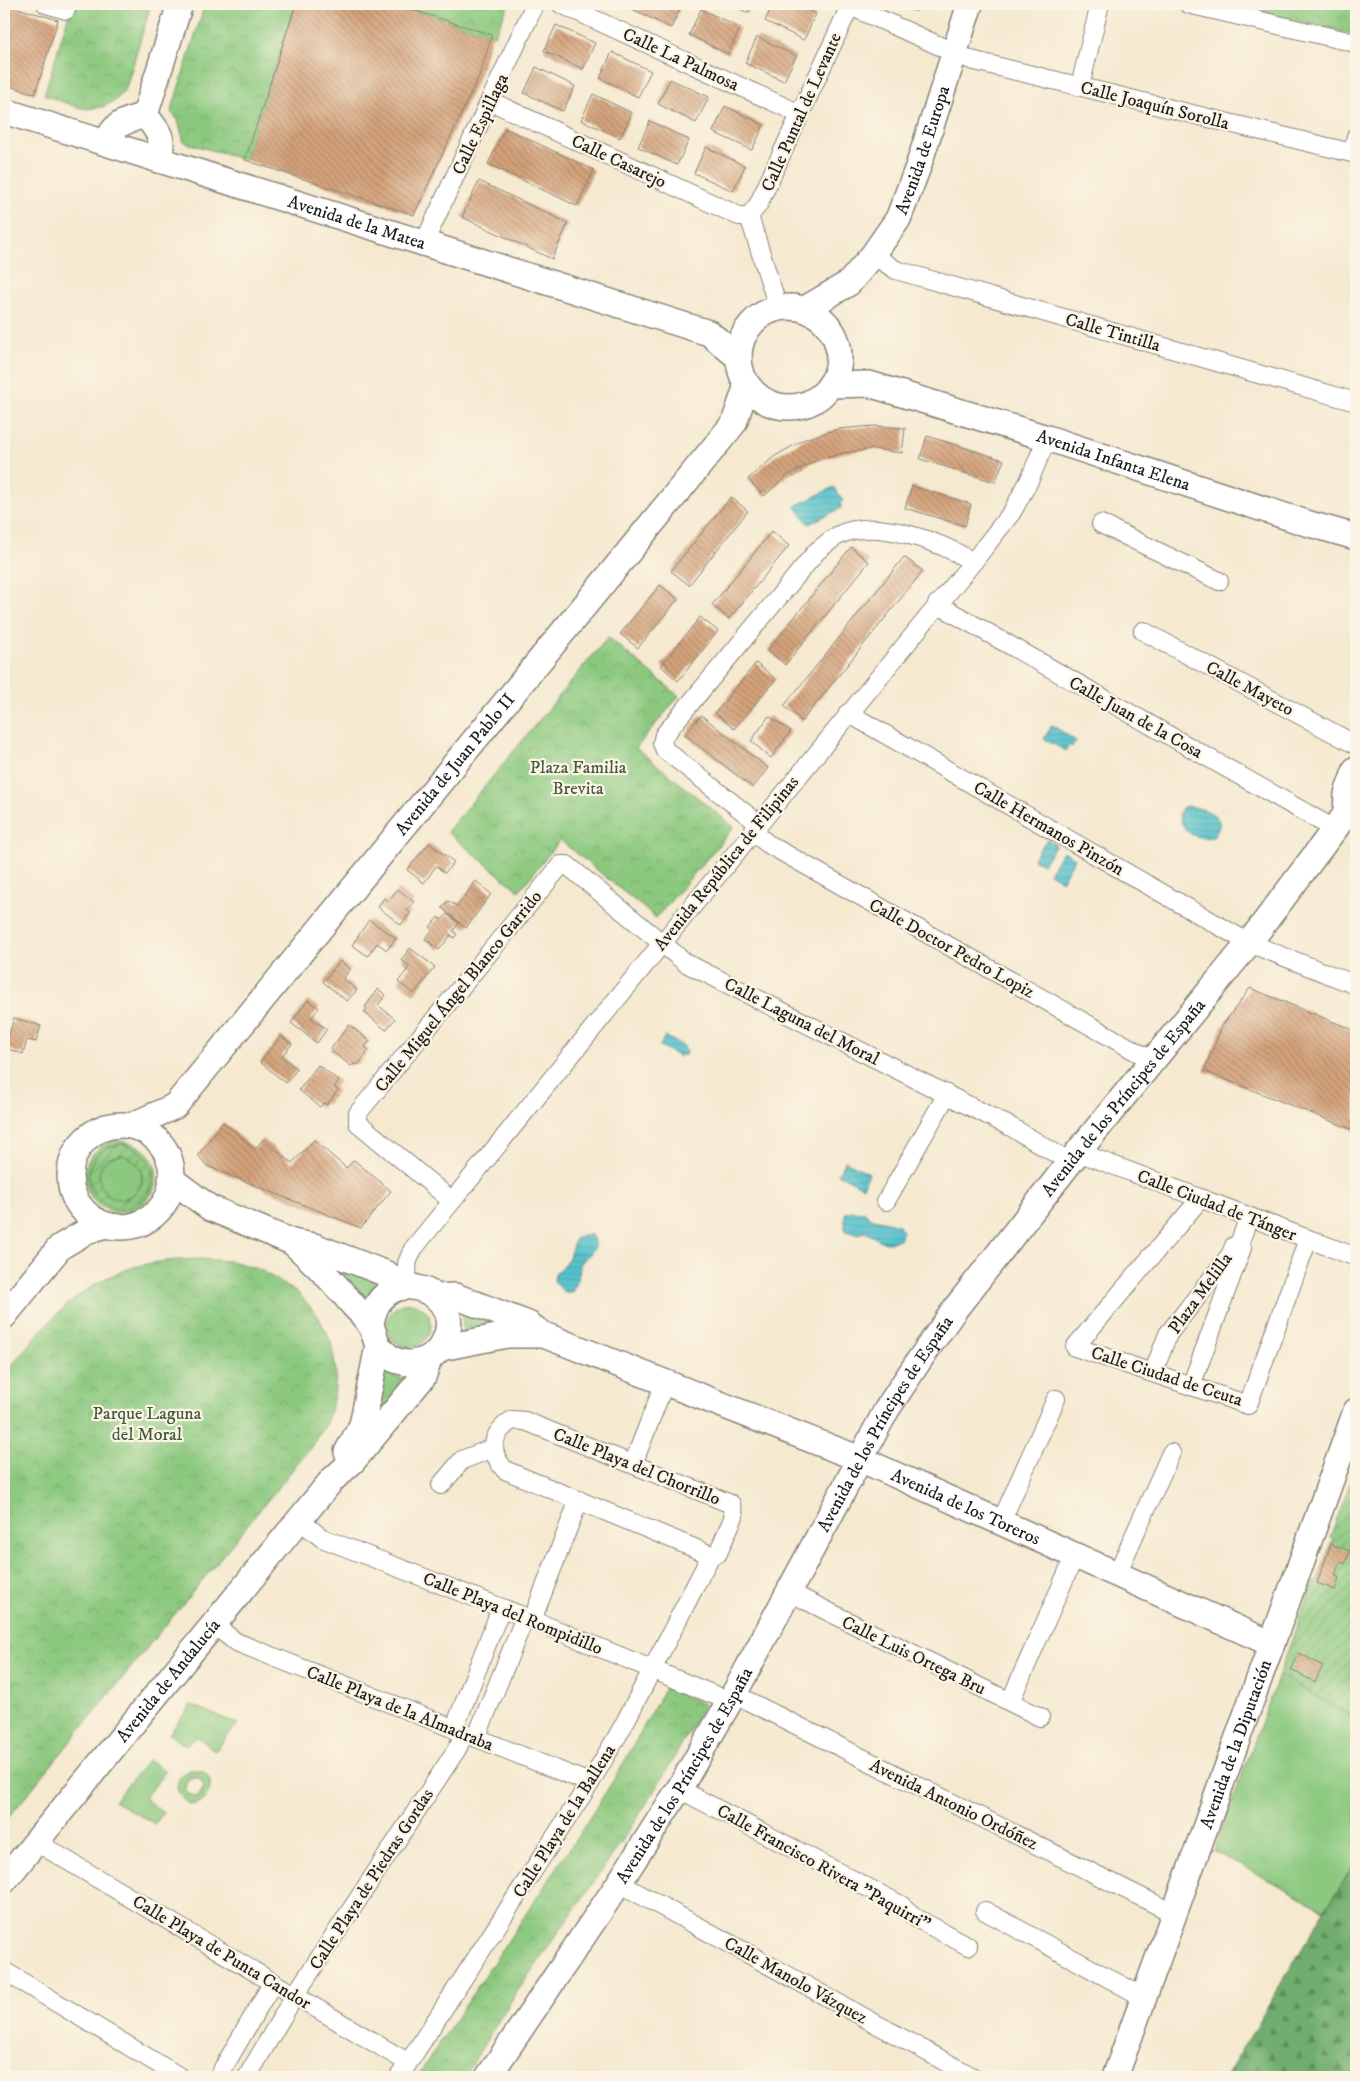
<svg xmlns="http://www.w3.org/2000/svg" width="1360" height="2081" font-family="'IM FELL DW Pica',serif">
	<defs>
		<pattern id="forest-firs" width="22" height="20" patternUnits="userSpaceOnUse" patternTransform="scale(1.25)"><rect width="22" height="20" fill="#71ad6e"/><path d="M5 1l3.5 6h-7zM16 11l3.5 6h-7z" fill="#5c8c5a"/></pattern>
		<pattern id="park-crowns" width="20" height="18" patternUnits="userSpaceOnUse" patternTransform="scale(1.25)"><rect width="20" height="18" fill="#8cc97f"/><path d="M2 6a3 3 0 1 1 6 0M12 15a3 3 0 1 1 6 0" fill="none" stroke="#78ac6d"/></pattern>
		<pattern id="garden-furrows" width="10" height="10" patternUnits="userSpaceOnUse" patternTransform="scale(1.25)"><rect width="10" height="10" fill="#8cc97f"/><path d="M-1 1l2-2M0 10L10 0M9 11l2-2" fill="none" stroke="#78ac6d"/></pattern>
		<pattern id="water-rules" width="6" height="5" patternUnits="userSpaceOnUse" patternTransform="scale(1.25)"><rect width="6" height="5" fill="#55c2cc"/><path d="M0 2.5h6" fill="none" stroke="#49a6af"/></pattern>
		<pattern id="building-back-hatch" width="6" height="6" patternUnits="userSpaceOnUse" patternTransform="scale(1.25)"><rect width="6" height="6" fill="#d4a37b"/><path d="M-1 5l2 2M0 0l6 6M5-1l2 2" fill="none" stroke="#ab8464"/></pattern>
	</defs>
	<rect width="100%" height="100%" fill="#fcf5e5"/>
	<filter id="ink" filterUnits="userSpaceOnUse"><feTurbulence type="fractalNoise" baseFrequency=".02" numOctaves="2"/><feDisplacementMap in="SourceGraphic" scale="10" xChannelSelector="R" yChannelSelector="G"/><feConvolveMatrix kernelMatrix="1 2 1 2 8 2 1 2 1" color-interpolation-filters="sRGB"/></filter>
	<filter id="wash" filterUnits="userSpaceOnUse"><feTurbulence type="fractalNoise" baseFrequency=".0096" numOctaves="4" result="noise"/><feDisplacementMap in="SourceGraphic" scale="20" xChannelSelector="R" yChannelSelector="G"/><feGaussianBlur stdDeviation="1.12" result="paint"/><feColorMatrix in="noise" values="0 0 0 0 0 0 0 0 0 0 0 0 0 0 0 0 0 1.4 0 .05"/><feComposite in="paint" operator="in"/></filter>
	<g filter="url(#wash)">
		<rect width="100%" height="100%" fill="#f5e9d0"/>
		<g fill="#8cc97f" stroke="#54724e" fill-rule="evenodd">
			<path d="M114 1141C139 1140 160 1156 156 1183 154 1194 146 1204 136 1209 91 1229 58 1160 114 1141ZM123 1144C146 1150 157 1167 150 1191L113 1208 88 1177C91 1157 103 1146 123 1144Z"/>
			<circle cx="120" cy="1177" r="22"/>
			<path d="M329 1260 381 1280 360 1304Z"/>
			<circle cx="409" cy="1325" r="22"/>
			<path d="M460 1306 508 1325 462 1333 463 1319Z"/>
			<path d="M383 1372 396 1377 409 1379 374 1426Z"/>
			<path d="M1279 1675 1356 1719V1862L1325 1910 1214 1851Z"/>
			<path d="M191 1705 238 1724 215 1751 197 1736 186 1746 169 1734Z"/>
			<path d="M148 1760 166 1771 144 1798 163 1813 155 1824 114 1801Z"/>
			<path d="M190 1770C232 1768 199 1827 180 1795 173 1785 180 1774 190 1770ZM194 1777 200 1779 204 1785 201 1793 196 1797 187 1793 185 1787 188 1779Z"/>
		</g>
		<path fill="url(#forest-firs)" stroke="#466445" d="M1356 1862V2077H1226L1325 1910Z"/>
		<g fill="url(#park-crowns)" stroke="#54724e">
			<path d="M72 4H151L126 88 115 101 102 107 88 109 77 107 44 95Z"/>
			<path d="M205 4H296L245 160 184 142 178 120 171 112Z"/>
			<path d="M394 4H509L495 34 492 35Z"/>
			<path d="M1227 4H1356V35Z"/>
			<path d="M608 637 679 696 636 748 734 827 656 918 560 840 519 891 447 832Z"/>
			<path d="M200 1259 231 1261 261 1270 299 1294 318 1316 331 1342 336 1372 334 1397 326 1423 311 1447 4 1823V1375C38 1333 74 1287 128 1269 151 1261 176 1260 200 1259Z"/>
			<path d="M665 1688 704 1704C674 1759 643 1812 607 1863 559 1933 506 2002 465 2077H417L578 1836 618 1773Z"/>
		</g>
		<g fill="url(#garden-furrows)" stroke="#54724e" fill-rule="evenodd">
			<path d="M123 1144C176 1157 149 1226 106 1205 98 1201 92 1193 90 1185 84 1162 101 1146 123 1144ZM121 1155C135 1158 147 1171 140 1186 138 1191 133 1195 129 1197 100 1209 83 1159 121 1155Z"/>
			<path d="M1356 1468V1719L1279 1675 1313 1582 1317 1583 1333 1538 1330 1537Z"/>
		</g>
		<g fill="url(#water-rules)" stroke="#386f74">
			<path d="M834 487 843 501 840 502 841 508 809 524 795 506Z"/>
			<path d="M1052 725 1076 741 1072 747 1068 745 1066 751 1044 739Z"/>
			<path d="M1187 806C1203 808 1232 816 1213 837 1193 840 1183 832 1179 814L1182 808Z"/>
			<path d="M1047 839 1056 845 1043 864 1033 859Z"/>
			<path d="M1063 851 1075 858 1062 881 1049 873Z"/>
			<path d="M665 1036 685 1047 684 1049 687 1051 684 1056 681 1054 680 1057 660 1046Z"/>
			<path d="M845 1161 869 1173 863 1187 838 1174Z"/>
			<path d="M853 1211 865 1212 870 1218 899 1225 902 1231 899 1239 890 1243 881 1241 865 1232 857 1234 845 1231V1213Z"/>
			<path d="M583 1235H591L596 1245 589 1255 581 1261 578 1280 572 1292H564L554 1281 555 1273 568 1260 575 1239Z"/>
		</g>
		<g id="blocks">
			<g fill="url(#building-back-hatch)">
				<path d="M4 4 58 20 35 94 4 84Z"/>
				<path d="M296 4H394L492 35 479 76 414 215 245 160Z"/>
				<path d="M634 4H682L671 28 632 9Z"/>
				<path d="M729 4H752L748 13Z"/>
				<path d="M773 4H794L816 14 804 40 765 21Z"/>
				<path d="M902 4H920L916 11Z"/>
				<path d="M701 9 740 28 728 54 689 35Z"/>
				<path d="M556 25 595 43 583 69 544 51Z"/>
				<path d="M757 37 796 56 784 81 745 63Z"/>
				<path d="M612 52 651 71 638 97 600 78Z"/>
				<path d="M536 67 575 86 563 111 524 93Z"/>
				<path d="M670 79 709 97 696 123 658 104Z"/>
				<path d="M593 94 632 113 620 138 581 120Z"/>
				<path d="M725 106 764 125 752 150 713 132Z"/>
				<path d="M650 121 689 140 677 165 638 147Z"/>
				<path d="M505 128 594 170 577 206 488 164Z"/>
				<path d="M706 147 745 166 733 191 694 173Z"/>
				<path d="M479 181 568 223 552 259 462 217Z"/>
				<path d="M873 426 905 428 902 453 873 449 843 453 813 462 788 475 764 496 748 479 775 456 805 439 838 429Z"/>
				<path d="M927 436 1004 460 995 482 920 459Z"/>
				<path d="M912 486 971 504 965 526 905 508Z"/>
				<path d="M731 497 748 511 689 585 671 571Z"/>
				<path d="M772 531 789 546 729 619 712 605Z"/>
				<path d="M851 547 869 562 785 665 768 650Z"/>
				<path d="M904 557 923 571 802 721 784 706Z"/>
				<path d="M660 585 678 599 638 648 620 634Z"/>
				<path d="M700 617 718 631 678 681 661 666Z"/>
				<path d="M756 663 776 679 734 729 715 713Z"/>
				<path d="M701 715 768 768 753 788 685 735Z"/>
				<path d="M769 716 791 731 771 758 751 741Z"/>
				<path d="M429 843 454 862 445 873 436 866 424 883 407 870Z"/>
				<path d="M476 881 491 894 466 928 442 908 448 901 457 906Z"/>
				<path d="M398 889 414 902 407 910 410 913 401 925 378 907 384 898 388 901Z"/>
				<path d="M447 914 459 923 453 931 457 934 454 938 451 935 439 950 425 939 433 929 430 927 438 917 442 920Z"/>
				<path d="M369 920 396 938 387 950 377 943 368 956 352 945Z"/>
				<path d="M410 948 435 967 414 994 398 982 410 966 401 960Z"/>
				<path d="M340 961 350 969 343 979 357 990 347 1001 323 982Z"/>
				<path d="M1250 988 1356 1031V1131L1204 1071 1222 1026Z"/>
				<path d="M378 989 386 995 378 1005 395 1019 386 1030 364 1012 367 1009 365 1007Z"/>
				<path d="M308 1000 319 1008 311 1018 327 1029 317 1043 291 1023Z"/>
				<path d="M14 1018 41 1026 36 1042 27 1040 23 1054 5 1048Z"/>
				<path d="M349 1025 370 1041 365 1047 369 1050 358 1065 356 1063 351 1066 330 1050Z"/>
				<path d="M281 1036 292 1044 282 1056 297 1069 286 1083 260 1062Z"/>
				<path d="M318 1065 339 1081 334 1087 338 1090 327 1105 324 1103 320 1107 299 1090Z"/>
				<path d="M223 1122 255 1149 263 1139 292 1163 314 1140 346 1168 354 1160 391 1191 361 1228 207 1166 198 1155Z"/>
				<path d="M1331 1544 1350 1551 1345 1564 1340 1562 1337 1569 1335 1576 1339 1577 1335 1590 1317 1583Z"/>
				<path d="M1299 1653 1323 1666 1315 1682 1291 1670Z"/>
			</g>
		</g>
	</g>
	<g filter="url(#ink)">
		<use href="#blocks" fill-opacity="0" stroke="#888276" stroke-width="1"/>
		<g fill="none" stroke-linecap="round" stroke-linejoin="round">
			<g stroke="#888276" stroke-width="20">
				<g id="street">
					<path d="M46 4 66 10"/>
					<path d="M561 4 800 114"/>
					<path d="M846 4 971 60 1356 154"/>
					<path d="M1188 4 1356 43"/>
					<path d="M1080 86 1100 4"/>
					<path d="M490 101 739 216H749"/>
					<path d="M1353 153 1356 136"/>
					<path d="M749 216 758 205 850 6"/>
					<path d="M749 216 778 307"/>
					<path d="M424 243 535 4"/>
					<path d="M873 255 896 270 1356 402"/>
					<path d="M1101 524 1219 581"/>
					<path d="M937 604 1336 830"/>
					<path d="M1143 631 1356 745"/>
					<path d="M848 713 1249 943 1356 985"/>
					<path d="M759 824 665 750 662 743 664 735 817 551C824 546 831 539 839 535 875 517 941 542 973 562"/>
					<path d="M753 832 768 844 1153 1061"/>
					<path d="M1078 1152 1356 1257"/>
					<path d="M1200 1199 1075 1347 1248 1405 1308 1239"/>
					<path d="M452 1201 358 1123V1113L561 865H567L686 963 1011 1127 1070 1162"/>
					<path d="M886 1201 947 1094"/>
					<path d="M408 1286 407 1263 413 1249 973 562 1012 512 1029 481 1047 438"/>
					<path d="M1153 1373 1168 1334 1231 1254 1234 1246 1239 1244 1249 1217"/>
					<path d="M1191 1386 1242 1248"/>
					<path d="M512 1420 525 1421 731 1504 734 1516 718 1553 711 1555 505 1470C488 1451 491 1434 512 1420Z"/>
					<path d="M633 1464 660 1395"/>
					<path d="M441 1485 462 1460 493 1448"/>
					<path d="M299 1520 322 1538 525 1617 729 1701"/>
					<path d="M1001 1522 1056 1399"/>
					<path d="M1117 1574 1171 1453"/>
					<path d="M789 1592 1040 1717"/>
					<path d="M532 1620 579 1500"/>
					<path d="M214 1625 236 1642 590 1783"/>
					<path d="M734 1694 1175 1914"/>
					<path d="M1010 1702 1075 1555"/>
					<path d="M454 1729 501 1608"/>
					<path d="M476 1738 525 1617"/>
					<path d="M679 1789 901 1905 916 1918 968 1946"/>
					<path d="M36 1842 407 2062"/>
					<path d="M619 1883 973 2077"/>
					<path d="M985 1911 1143 1997"/>
					<path d="M4 1971 180 2077"/>
					<path d="M218 2077 273 1982"/>
					<path d="M247 2077 295 1995 457 1749 464 1734"/>
					<path d="M399 2077 590 1783 622 1728 711 1555"/>
				</g>
			</g>
			<g stroke="#888276" stroke-width="28">
				<g id="secondary">
					<path id="s1" d="M4 111 709 333 739 358"/>
					<path d="M145 115 180 4"/>
					<path d="M145 115C158 131 166 138 158 160"/>
					<path d="M107 143C113 123 126 121 145 115"/>
					<circle cx="789" cy="357" r="50"/>
					<path id="s2" d="M805 309 849 283 873 255 898 219 918 167 970 4"/>
					<path id="s3" d="M830 385 869 384 1047 438 1306 523 1356 537"/>
					<path d="M1346 814 1347 794 1356 769"/>
					<circle cx="121" cy="1176" r="51"/>
					<path id="s4" d="M131 1126 175 1106 734 423 747 385"/>
					<path d="M171 1179 210 1208 292 1242 314 1246 387 1274 404 1287"/>
					<path d="M292 1242C314 1262 334 1282 353 1305 359 1311 366 1318 370 1325 377 1335 373 1344 386 1354 392 1360 402 1363 410 1363 423 1362 435 1357 442 1345 474 1291 378 1256 371 1326"/>
					<path id="s5" d="M437 1297 455 1296 528 1324 544 1335 860 1459 1272 1644"/>
					<path d="M4 1316 60 1247 87 1231 105 1225"/>
					<path d="M441 1348 507 1335H542"/>
					<path d="M347 1452 362 1425 378 1346"/>
					<path id="s6" d="M4 1881 299 1520 332 1480 353 1461 423 1377 430 1357"/>
					<path id="s7" d="M488 2077 619 1883 679 1789 734 1694 887 1409 920 1359 955 1309 1078 1152 1249 943 1346 814 1356 807"/>
					<path id="s8" d="M1115 2077 1356 1411"/>
				</g>
			</g>
			<use href="#street" stroke="#fff" stroke-width="18"/>
			<use href="#secondary" stroke="#fff" stroke-width="25"/>
		</g>
	</g>
	<g text-anchor="middle" stroke-width="4.5" stroke-linejoin="round" paint-order="stroke">
		<g font-size="18" fill="#1c1c1c" stroke="#fcf5e5">
			<text transform="translate(681 59) rotate(25)" y="6">Calle La Palmosa</text>
			<text transform="translate(1155 105) rotate(14)" y="6">Calle Joaquín Sorolla</text>
			<text transform="translate(801 112) rotate(-66)" y="6">Calle Puntal de Levante</text>
			<text transform="translate(480 124) rotate(-65)" y="6">Calle Espillaga</text>
			<text dy="6" stroke="none"><textPath href="#s2" startOffset="205">Avenida de Europa</textPath></text>
			<text transform="translate(619 161) rotate(25)" y="6">Calle Casarejo</text>
			<text dy="6" stroke="none"><textPath href="#s1" startOffset="370">Avenida de la Matea</textPath></text>
			<text transform="translate(1113 332) rotate(16)" y="6">Calle Tintilla</text>
			<text dy="6" stroke="none"><textPath href="#s3" startOffset="295">Avenida Infanta Elena</textPath></text>
			<text transform="translate(1250 688) rotate(28)" y="6">Calle Mayeto</text>
			<text transform="translate(1136 717) rotate(29)" y="6">Calle Juan de la Cosa</text>
			<text dy="6" stroke="none"><textPath href="#s4" startOffset="490">Avenida de Juan Pablo II</textPath></text>
			<text transform="translate(1049 828) rotate(30)" y="6">Calle Hermanos Pinzón</text>
			<text transform="translate(726 863) rotate(-51)" y="6">Avenida República de Filipinas</text>
			<text transform="translate(952 948) rotate(29)" y="6">Calle Doctor Pedro Lopiz</text>
			<text transform="translate(458 991) rotate(-51)" y="6">Calle Miguel Ángel Blanco Garrido</text>
			<text transform="translate(802 1021) rotate(27)" y="6">Calle Laguna del Moral</text>
			<text dy="6" stroke="none"><textPath href="#s7" startOffset="1170">Avenida de los Príncipes de España</textPath></text>
			<text transform="translate(1217 1205) rotate(21)" y="6">Calle Ciudad de Tánger</text>
			<text transform="translate(1200 1293) rotate(-54)" y="6">Plaza Melilla</text>
			<text transform="translate(1167 1376) rotate(18)" y="6">Calle Ciudad de Ceuta</text>
			<text dy="6" stroke="none"><textPath href="#s7" startOffset="765">Avenida de los Príncipes de España</textPath></text>
			<text transform="translate(637 1466) rotate(22)" y="6">Calle Playa del Chorrillo</text>
			<text dy="6" stroke="none"><textPath href="#s5" startOffset="571">Avenida de los Toreros</textPath></text>
			<text transform="translate(513 1613) rotate(22)" y="6">Calle Playa del Rompidillo</text>
			<text transform="translate(914 1655) rotate(26)" y="6">Calle Luis Ortega Bru</text>
			<text dy="6" stroke="none"><textPath href="#s6" startOffset="259">Avenida de Andalucía</textPath></text>
			<text transform="translate(400 1708) rotate(22)" y="6">Calle Playa de la Almadraba</text>
			<text dy="6" stroke="none"><textPath href="#s8" startOffset="354">Avenida de la Diputación</textPath></text>
			<text dy="6" stroke="none"><textPath href="#s7" startOffset="360">Avenida de los Príncipes de España</textPath></text>
			<text transform="translate(954 1804) rotate(26)" y="6">Avenida Antonio Ordóñez</text>
			<text transform="translate(564 1821) rotate(-58)" y="6">Calle Playa de la Ballena</text>
			<text transform="translate(824 1867) rotate(29)" y="6">Calle Francisco Rivera "Paquirri"</text>
			<text transform="translate(371 1879) rotate(-57)" y="6">Calle Playa de Piedras Gordas</text>
			<text transform="translate(222 1952) rotate(31)" y="6">Calle Playa de Punta Candor</text>
			<text transform="translate(796 1980) rotate(29)" y="6">Calle Manolo Vázquez</text>
		</g>
		<g font-size="18" fill="#43593f" stroke="#fcf5e5">
			<text x="578" y="773">Plaza Familia<tspan x="578" dy="21">Brevita</tspan></text>
			<text x="147" y="1419">Parque Laguna<tspan x="147" dy="21">del Moral</tspan></text>
		</g>
	</g>
	<rect width="1360" height="2081" fill="none" stroke="#fcf5e5" stroke-width="20"/>
</svg>
